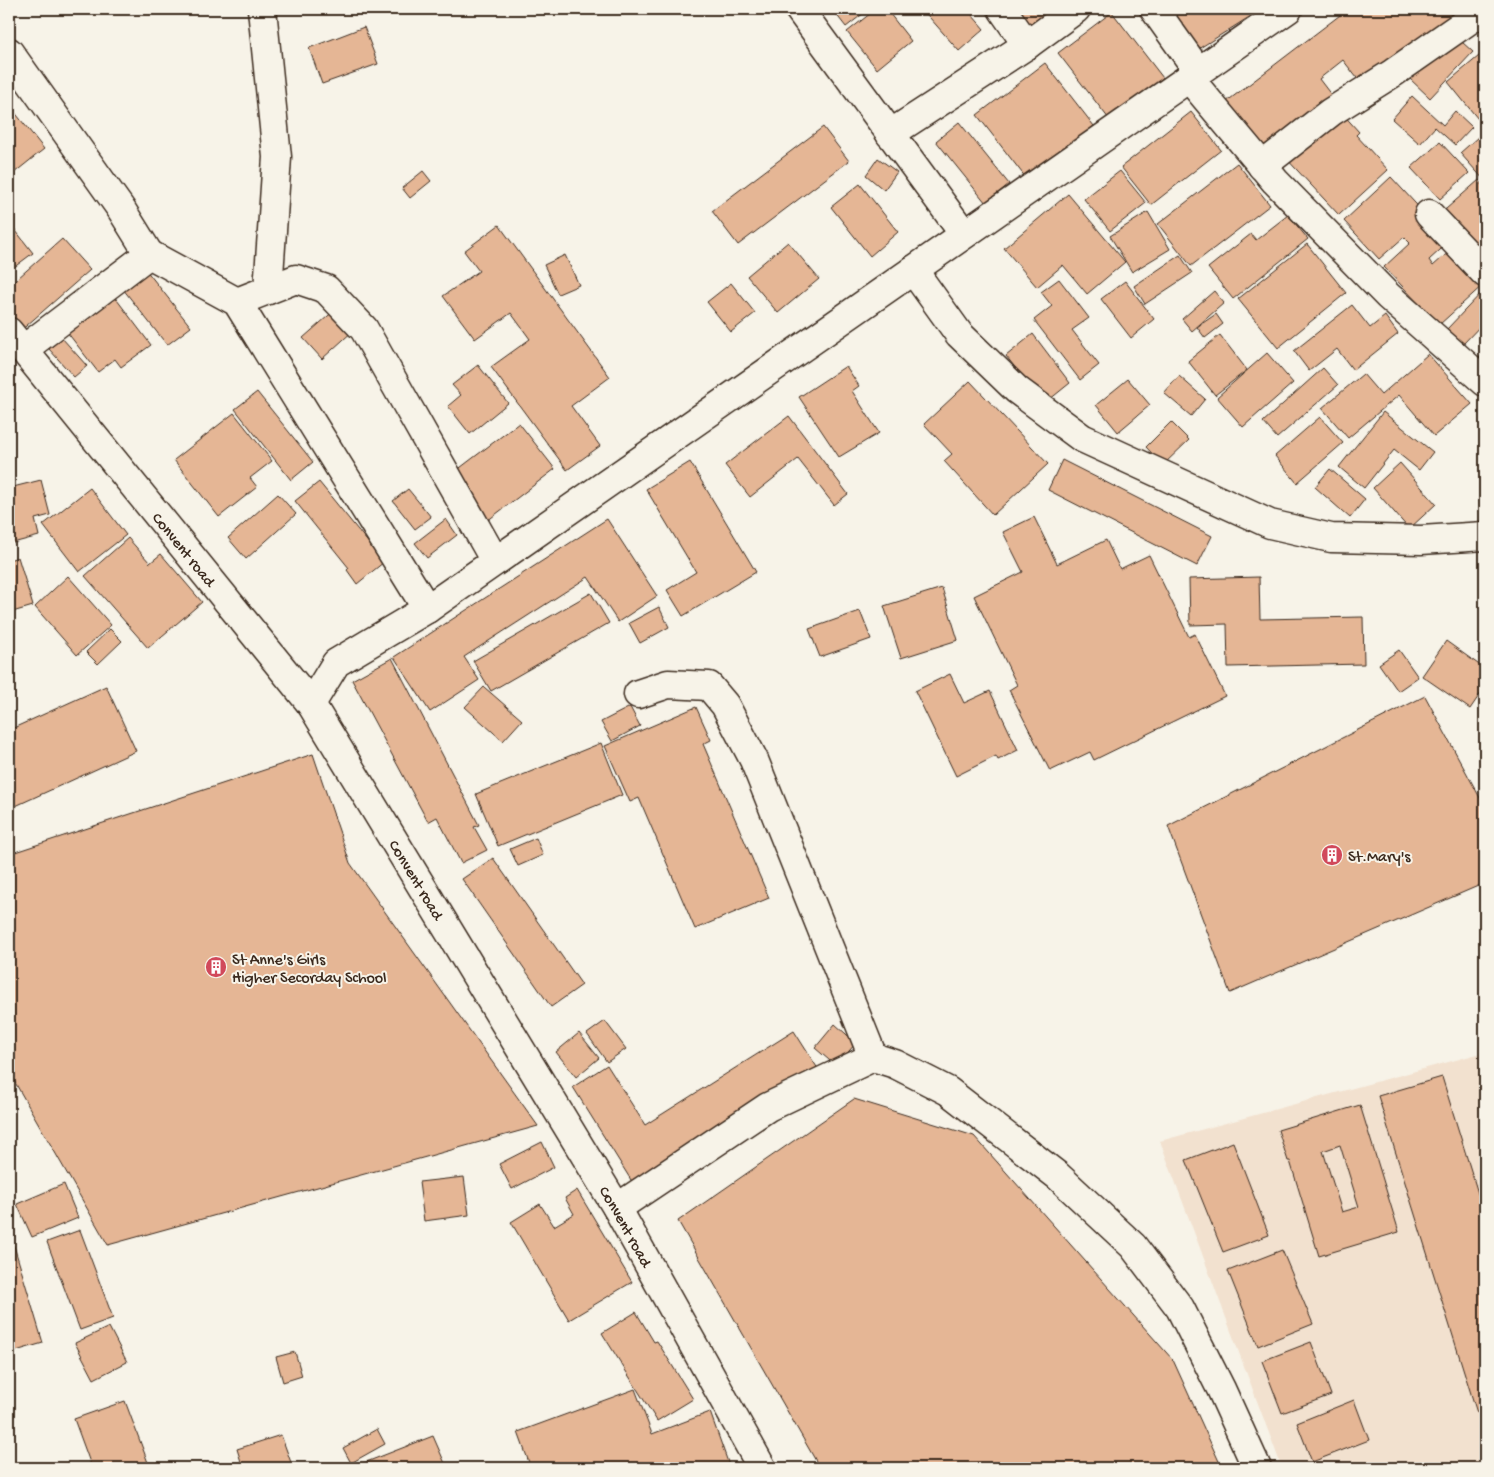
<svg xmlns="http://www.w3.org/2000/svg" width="1494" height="1477" font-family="'Gochi Hand',sans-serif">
	<rect width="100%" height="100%" fill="#f7f3e8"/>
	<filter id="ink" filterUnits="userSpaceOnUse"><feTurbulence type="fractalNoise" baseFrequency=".02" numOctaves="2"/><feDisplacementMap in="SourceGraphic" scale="10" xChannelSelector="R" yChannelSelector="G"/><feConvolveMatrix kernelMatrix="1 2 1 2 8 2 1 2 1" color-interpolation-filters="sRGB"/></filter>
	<g filter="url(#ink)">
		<path fill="#f2e1cf" d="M1485 1052V1468H1282L1160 1141Z"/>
		<g fill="#e5b695" stroke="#3b2a1e" fill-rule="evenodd">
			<path d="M832 9H869L846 27Z"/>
			<path d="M876 9H886L911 41 877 69 847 32Z"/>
			<path d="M922 9H967L984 29 959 51Z"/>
			<path d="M1018 9H1051L1031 25Z"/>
			<path d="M1169 9H1262L1195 51Z"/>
			<path d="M1348 9H1465L1364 87 1343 60 1319 79 1335 100 1265 153 1226 102Z"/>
			<path d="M1112 12 1163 78 1109 119 1058 53Z"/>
			<path d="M364 27 378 64 322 84 309 48Z"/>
			<path d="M1451 32 1473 52 1430 98 1409 78Z"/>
			<path d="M1485 51V113L1478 119 1448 82Z"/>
			<path d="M1045 63 1094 126 1026 178 977 115Z"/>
			<path d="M1412 96 1443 125 1455 111 1472 127 1455 145 1435 127 1420 144 1392 119Z"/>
			<path d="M9 105 44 149 9 177Z"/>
			<path d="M1191 112 1221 150 1151 205 1121 167Z"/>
			<path d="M1341 112 1359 132 1356 135 1388 170 1339 215 1283 155Z"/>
			<path d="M959 122 1009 184 986 203 936 141Z"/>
			<path d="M823 127 849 161 738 245 712 211Z"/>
			<path d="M1478 137 1485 145V181L1460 153Z"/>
			<path d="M1440 142 1469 173 1440 199 1411 168Z"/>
			<path d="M878 158 897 172 884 190 866 175Z"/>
			<path d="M1237 163 1270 205 1191 266 1158 224Z"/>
			<path d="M423 171 431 181 410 198 402 188Z"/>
			<path d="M1120 171 1146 203 1110 231 1084 199Z"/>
			<path d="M1391 177 1450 241 1429 260 1433 266 1452 249 1484 284 1439 325 1384 267 1410 243 1404 237 1379 259 1344 221Z"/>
			<path d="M1479 180 1485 188V238L1469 251 1438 216Z"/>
			<path d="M860 184 898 232 870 256 831 207Z"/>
			<path d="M1068 194 1125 262 1087 294 1063 265 1037 287 1004 248Z"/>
			<path d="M1148 212 1170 249 1132 272 1110 236Z"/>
			<path d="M1288 215 1308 239 1233 299 1208 268 1251 234 1256 240Z"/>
			<path d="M9 222 33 253 9 271Z"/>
			<path d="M499 225 610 377 571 406 600 446 567 470 491 367 530 339 511 313 475 339 443 296 479 271 464 251Z"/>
			<path d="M62 239 90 270 18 333 9 322V286Z"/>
			<path d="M788 242 819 279 778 313 747 276Z"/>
			<path d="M1307 244 1346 293 1278 348 1238 299Z"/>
			<path d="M565 255 579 285 558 294 544 265Z"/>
			<path d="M1180 255 1192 273 1145 304 1134 286Z"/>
			<path d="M146 270 191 327 167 345 123 289Z"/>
			<path d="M1059 279 1089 318 1072 330 1099 365 1080 380 1034 320 1052 306 1041 292Z"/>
			<path d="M1125 281 1154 319 1131 338 1101 299Z"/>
			<path d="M731 283 755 313 731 332 707 302Z"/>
			<path d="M1485 289V321L1463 344 1447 329Z"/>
			<path d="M1214 291 1224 303 1192 331 1182 319Z"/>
			<path d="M114 296 151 345 121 367 115 359 98 372 67 332Z"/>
			<path d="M1352 305 1370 328 1385 316 1398 334 1353 370 1337 349 1309 371 1294 351Z"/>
			<path d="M336 309 354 330 322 359 303 338Z"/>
			<path d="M1216 314 1223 324 1205 338 1197 327Z"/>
			<path d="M1033 334 1070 383 1044 404 1006 356Z"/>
			<path d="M1220 335 1247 370 1215 395 1188 361Z"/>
			<path d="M62 338 87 366 74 377 49 349Z"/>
			<path d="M1485 339V350L1480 344Z"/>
			<path d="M1267 353 1293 383 1243 427 1217 397Z"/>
			<path d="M1428 354 1472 404 1434 436 1399 395 1348 438 1322 408 1363 374 1381 395Z"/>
			<path d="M478 365 508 403 470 434 448 406 461 395 452 385Z"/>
			<path d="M846 366 859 386 852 391 879 433 839 457 799 397Z"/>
			<path d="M1323 368 1338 385 1277 438 1263 422Z"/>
			<path d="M1179 376 1205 399 1191 416 1164 393Z"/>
			<path d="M1128 379 1150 405 1118 432 1096 405Z"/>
			<path d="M970 381 1048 464 993 515 944 461 952 454 924 424Z"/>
			<path d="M257 392 313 462 291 480 235 409Z"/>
			<path d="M1383 412 1433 452 1419 470 1394 450 1364 488 1339 467Z"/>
			<path d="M234 413 272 461 250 478 257 487 219 517 174 460Z"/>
			<path d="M789 416 848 494 834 505 798 459 750 497 725 465Z"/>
			<path d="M1320 417 1343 443 1297 483 1275 456Z"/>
			<path d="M1171 422 1189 440 1163 465 1146 447Z"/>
			<path d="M519 423 555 469 487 521 452 474Z"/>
			<path d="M1062 460 1212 536 1197 566 1048 490Z"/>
			<path d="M690 462 756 572 683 616 667 590 696 572 646 489Z"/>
			<path d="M1400 463 1436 504 1409 529 1373 488Z"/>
			<path d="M1330 469 1365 499 1350 518 1315 487Z"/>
			<path d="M41 480 50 515 35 519 39 536 9 544V488Z"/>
			<path d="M319 482 384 562 357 584 347 570 349 568 295 501Z"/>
			<path d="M90 488 126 535 79 572 43 525Z"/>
			<path d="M408 489 431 517 415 529 393 501Z"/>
			<path d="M278 494 296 514 246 559 228 538Z"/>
			<path d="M1034 517 1057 564 1106 540 1120 569 1149 555 1189 637 1195 634 1225 696 1094 760 1090 752 1050 771 1009 690 1017 685 974 596 1023 572 1003 532Z"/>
			<path d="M446 519 457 535 427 558 415 543Z"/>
			<path d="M607 519 657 596 618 622 588 577 464 657 479 680 430 712 394 657Z"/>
			<path d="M128 538 150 563 161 554 202 602 148 648 85 576Z"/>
			<path d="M18 557 33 606 9 613V560Z"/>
			<path d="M68 576 111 625 77 655 35 607Z"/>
			<path d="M1259 577 1260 619 1363 617 1364 664 1228 667 1227 624 1190 625 1189 579Z"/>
			<path d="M942 588 958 640 901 658 884 606Z"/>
			<path d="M591 593 609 623 491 691 473 661Z"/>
			<path d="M659 607 669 627 640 643 629 623Z"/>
			<path d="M860 611 871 639 820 657 809 629Z"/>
			<path d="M110 629 122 641 98 664 86 652Z"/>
			<path d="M1446 641 1485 669V687L1470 709 1422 676Z"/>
			<path d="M1399 650 1418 677 1398 691 1379 664Z"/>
			<path d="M392 658 479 825 474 827 487 850 461 863 437 817 428 822 352 680Z"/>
			<path d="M950 674 964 703 990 691 1018 750 998 760 996 756 956 776 915 691Z"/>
			<path d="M106 686 136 751 9 809V730Z"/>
			<path d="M484 687 522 720 503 741 465 707Z"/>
			<path d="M1425 696 1485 807V883L1230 993 1168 826Z"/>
			<path d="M630 707 640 726 612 741 601 722Z"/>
			<path d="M696 707 711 740 703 744 769 898 695 929 639 798 630 802 605 746Z"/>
			<path d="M601 743 622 795 498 846 476 794Z"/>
			<path d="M313 754 350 863 538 1126 108 1245 9 1072V854Z"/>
			<path d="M536 838 543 855 518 866 510 849Z"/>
			<path d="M493 858 582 985 551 1007 462 879Z"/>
			<path d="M605 1021 626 1049 607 1062 587 1034Z"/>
			<path d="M835 1024 856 1043 836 1066 815 1048Z"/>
			<path d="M794 1031 820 1072 636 1188 573 1087 607 1065 645 1125Z"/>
			<path d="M579 1033 599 1058 576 1077 556 1052Z"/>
			<path d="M1442 1077 1485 1216V1411L1477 1413 1378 1096Z"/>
			<path d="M854 1099 974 1136 1173 1360 1222 1468H820L678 1221Z"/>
			<path d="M1360 1105 1399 1232 1319 1256 1290 1161H1288L1278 1130ZM1340 1145 1359 1207 1342 1212 1323 1151Z"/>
			<path d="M542 1142 554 1167 512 1189 499 1164Z"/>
			<path d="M1233 1142 1269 1235 1223 1252 1186 1160Z"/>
			<path d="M464 1177 469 1215 424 1221 419 1182Z"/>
			<path d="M64 1184 78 1218 32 1237 17 1204Z"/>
			<path d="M577 1190 632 1282 569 1320 511 1222 540 1204 554 1226 574 1214 565 1198Z"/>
			<path d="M9 1229 43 1343 9 1353Z"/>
			<path d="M80 1230 113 1318 80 1330 47 1242Z"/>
			<path d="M1282 1250 1313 1324 1258 1346 1228 1271Z"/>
			<path d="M636 1312 654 1342 657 1341 693 1399 657 1421 602 1333Z"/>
			<path d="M109 1327 127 1362 94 1379 75 1343Z"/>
			<path d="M1311 1342 1331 1395 1282 1413 1262 1361Z"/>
			<path d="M295 1352 302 1376 283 1382 276 1357Z"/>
			<path d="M635 1389 652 1434 710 1412 730 1468H531L518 1432Z"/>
			<path d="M1354 1400 1369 1440 1312 1462 1297 1423Z"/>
			<path d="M125 1401 150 1468H92L74 1419Z"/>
			<path d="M377 1429 385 1444 351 1463 343 1448Z"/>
			<path d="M281 1435 293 1468H243L237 1449Z"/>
			<path d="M433 1436 447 1468H351Z"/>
		</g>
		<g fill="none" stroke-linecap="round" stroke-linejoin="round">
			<g stroke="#3b2a1e" stroke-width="31">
				<g id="street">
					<path d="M262 9 277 157 268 290"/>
					<path d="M799 9 964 234"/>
					<path d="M1002 9 1027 45"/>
					<path d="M1154 9 1198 71"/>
					<path d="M9 52 121 209 149 254"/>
					<path d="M1189 78 1275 181 1388 296 1485 382"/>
					<path d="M890 134 1027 45 1076 9"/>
					<path d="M1262 166 1331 112 1393 73 1485 9"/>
					<path d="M1429 214 1485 273"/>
					<path d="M913 270 959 334 1017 390 1082 438 1270 524 1331 538 1421 540 1485 536"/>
					<path d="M237 302 296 279 326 289 364 329 495 561"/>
					<path d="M24 349 149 254 237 302 427 609"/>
					<path d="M638 694 668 684 709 686 725 705 754 760 873 1057"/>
					<path d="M617 1208 768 1107 873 1057 895 1064 948 1091 1058 1176 1133 1246 1180 1308 1221 1389 1257 1468"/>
				</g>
			</g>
			<g stroke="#3b2a1e" stroke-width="31">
				<g id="secondary">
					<path id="s1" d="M9 332 311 704 617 1208 762 1468"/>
					<path d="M311 704 336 663 427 609 1288 9"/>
				</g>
			</g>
			<use href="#street" stroke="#f7f3e8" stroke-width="28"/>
			<use href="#secondary" stroke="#f7f3e8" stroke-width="28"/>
		</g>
	</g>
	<defs>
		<g id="building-disc" transform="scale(1.125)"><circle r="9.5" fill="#d1495b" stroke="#f7f3e8"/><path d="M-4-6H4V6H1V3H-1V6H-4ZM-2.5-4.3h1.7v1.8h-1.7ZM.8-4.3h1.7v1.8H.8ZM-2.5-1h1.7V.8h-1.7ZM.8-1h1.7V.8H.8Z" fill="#fff"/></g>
	</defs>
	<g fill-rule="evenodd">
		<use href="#building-disc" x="1332" y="855"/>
		<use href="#building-disc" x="216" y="967"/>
	</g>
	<g text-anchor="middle" stroke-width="4" stroke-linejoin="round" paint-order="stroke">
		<g font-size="16" fill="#3b2a1e" stroke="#f7f3e8">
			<text dy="6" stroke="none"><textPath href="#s1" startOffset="279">Convent road</textPath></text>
			<text dy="6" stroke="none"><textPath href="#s1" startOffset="684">Convent road</textPath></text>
			<text dy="6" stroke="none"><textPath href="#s1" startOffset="1089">Convent road</textPath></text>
		</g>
		<g font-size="16" fill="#3b2a1e" stroke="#f7f3e8" text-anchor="start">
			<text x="1348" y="861">St.Mary's</text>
			<text x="232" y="964">St Anne's Girls<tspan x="232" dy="18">Higher Secorday School</tspan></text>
		</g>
	</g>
	<rect width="1494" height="1477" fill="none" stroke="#f7f3e8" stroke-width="30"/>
	<rect x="15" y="15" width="1464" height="1447" fill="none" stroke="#3b2a1e" stroke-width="2" filter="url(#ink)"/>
</svg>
